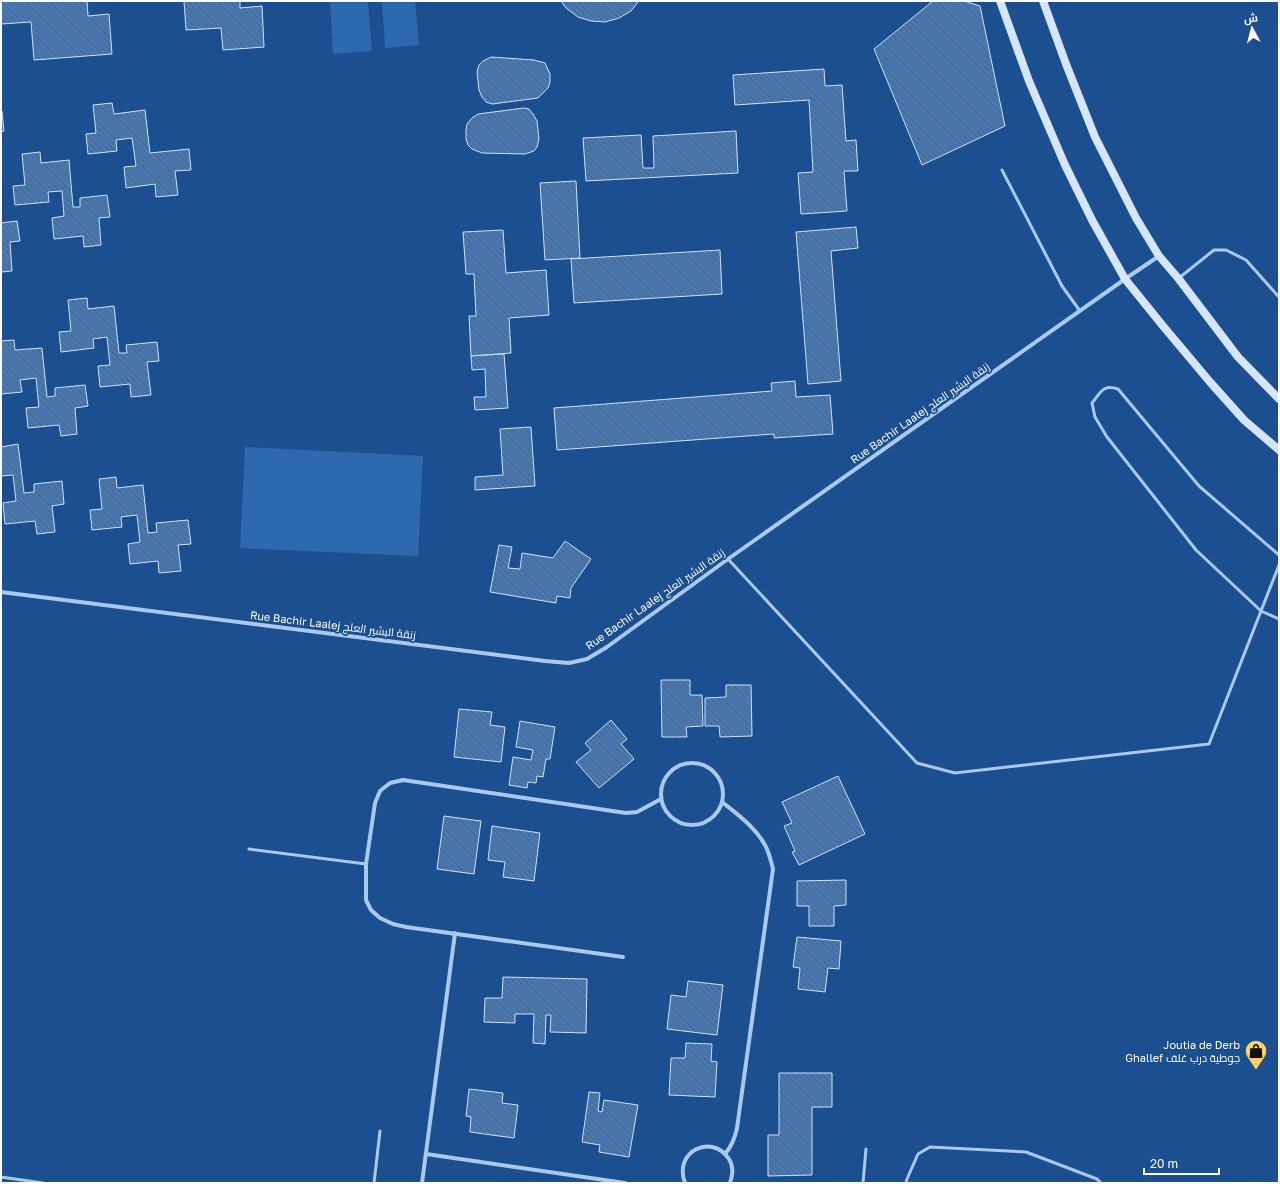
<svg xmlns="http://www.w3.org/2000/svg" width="1280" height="1184" font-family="'Golos Text',Cairo,sans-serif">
	<defs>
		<pattern id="building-back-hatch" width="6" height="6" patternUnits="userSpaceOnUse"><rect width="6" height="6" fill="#4478b7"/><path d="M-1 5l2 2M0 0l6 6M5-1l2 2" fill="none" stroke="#486282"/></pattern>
	</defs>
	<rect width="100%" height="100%" fill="#1b4f8f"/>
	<g fill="#2e69ad">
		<path d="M330 1H368L372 51 333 54Z"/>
		<path d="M382 1H415L419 45 385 48Z"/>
		<path d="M245 447 423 456 418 556 240 548Z"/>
	</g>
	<g fill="url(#building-back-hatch)" stroke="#cfe3fa">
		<path d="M1 1H87L88 16 109 14 112 54 34 60 31 22 1 24Z"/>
		<path d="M184 1H240V8L262 6 264 47 223 50 221 28 186 30Z"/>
		<path d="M561 1H639L631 11 619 18 605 22 591 21 578 17 566 8Z"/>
		<path d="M933 1H964L980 6 1005 126 922 165 874 49Z"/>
		<path d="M491 57 534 60 545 63 550 74V82L548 88 538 98 492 104 486 102 482 97 479 90 477 72 479 65 483 61Z"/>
		<path d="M824 69 825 86 842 85 846 141 856 140 858 171H844L847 211 801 214 798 173 813 172 809 100 735 105 733 75Z"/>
		<path d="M112 103 114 114 145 110 150 153 189 149 191 170 175 171 178 195 156 197 155 184 126 188 124 167 136 166 132 138 116 140 117 151 88 154 86 134 96 133 93 105Z"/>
		<path d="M524 108 529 109 533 114 537 121 539 139 537 147 534 151 525 154 482 153 472 149 468 145 466 139V130L467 124 472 118 478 114Z"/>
		<path d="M1 111H2L4 131 1 132Z"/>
		<path d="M736 131 738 173 586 181 583 138 641 135 643 168H654L653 136Z"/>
		<path d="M40 152 41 163 69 160 73 207H80V198L107 195 110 217 99 218 101 245 84 247 83 236 54 239 52 218 64 216 62 191 48 192 49 202 15 205 13 186 25 185 22 154Z"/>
		<path d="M576 181 580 258 545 260 540 183Z"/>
		<path d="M17 221 20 241 10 242 12 271 1 272V223Z"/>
		<path d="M856 227 858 248 831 251 841 381 808 384 796 232Z"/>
		<path d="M503 230 506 273 546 270 549 315 509 318 511 353 471 356 469 316H476L474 274H466L463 232Z"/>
		<path d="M720 250 722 294 574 303 571 259Z"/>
		<path d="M87 298 88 309 114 306 119 353H127L126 345 157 342 159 361 147 362 151 395 131 397 130 384 100 387 98 366 110 365 107 337 93 339 94 348 61 352 59 332 71 331 68 300Z"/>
		<path d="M14 340 15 350 42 348 47 397 55 396V388L85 385 88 406 75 408 77 434 61 436 59 425 28 428 26 408 39 407 36 378 20 380 22 392 1 394V341Z"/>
		<path d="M504 354 508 408 475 410 474 397H486L485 369 472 370 471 356Z"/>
		<path d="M795 381 796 397 830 395 833 434 774 438V434L557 450 554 408 772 391 771 383Z"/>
		<path d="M531 427 535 486 475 490V477L503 475 500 429Z"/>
		<path d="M18 444 24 493 34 492V484L62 481 64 504 52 506 55 532 37 534 35 521 5 524 3 503 16 501 13 475 1 476V447Z"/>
		<path d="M116 477 117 488 143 485 148 533 157 532 156 523 188 520 191 544 178 545 181 571 159 573 158 561 130 564 128 544 140 542 137 515 121 517 122 527 92 530 90 510 102 509 99 479Z"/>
		<path d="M565 541 591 559 571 588 570 598 557 596 556 603 490 592 499 545 512 547 508 568 520 569 522 553 553 558Z"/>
		<path d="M661 680H690V695H702L703 726 686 727 687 737H662Z"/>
		<path d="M726 685H751L752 736 720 737 719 726H705V698L726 697Z"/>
		<path d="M459 709 492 712 490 725 505 727 501 762 454 757Z"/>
		<path d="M611 720 627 739 621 744 634 759 599 788 576 762 591 750 585 743Z"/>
		<path d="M520 721 555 727 550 759H546L543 777 537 776 536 783 528 782 527 788 509 785 513 757 531 760 533 750 516 747Z"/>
		<path d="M838 776 865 834 799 865 792 852 795 851 784 826 792 823 782 802Z"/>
		<path d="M444 816 481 821 474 874 437 869Z"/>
		<path d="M492 826 540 833 534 881 503 877 505 862 488 860Z"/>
		<path d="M846 880V905L834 906V926H809V906H797V881Z"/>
		<path d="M797 937 841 941 839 969 828 968 825 992 798 989 800 968 793 967Z"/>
		<path d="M503 977 587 979 586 1033 550 1032 551 1015H546L545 1044 533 1043 534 1014H515V1023L484 1022 485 998H502Z"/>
		<path d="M688 981 723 985 717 1035 667 1029 671 995 686 997Z"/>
		<path d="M686 1043 712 1044 711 1061 717 1062 715 1097 669 1095 671 1058H685Z"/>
		<path d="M779 1073H832V1107H812V1175L768 1176V1135H779Z"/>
		<path d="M469 1089 503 1093 502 1103 518 1105 514 1138 470 1132 471 1117 466 1116Z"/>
		<path d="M589 1092 600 1093 598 1111 602 1112 604 1100 638 1105 629 1157 599 1152 600 1145 582 1142Z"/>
	</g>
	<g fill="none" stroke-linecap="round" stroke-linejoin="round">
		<g stroke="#a9c9ee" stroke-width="3">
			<path d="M1002 170 1062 286 1080 311"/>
			<path d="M1179 278 1214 250H1226L1246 260 1279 297"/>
			<path d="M1279 555 1199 486 1118 389C1103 384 1101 392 1092 403L1095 417 1107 437 1196 550 1261 611 1279 619"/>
			<path d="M728 559 917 763 955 773 1209 744 1279 565"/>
			<path d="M249 849 366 864"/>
			<path d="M1 1177 43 1183"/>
			<path d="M374 1183 380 1131"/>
			<path d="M863 1183 866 1149"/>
			<path d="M906 1183 907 1179 918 1154 930 1147 1026 1152 1097 1179 1101 1183"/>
		</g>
		<g stroke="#a9c9ee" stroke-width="4">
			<path d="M1 592 545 661 569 663 587 659 607 647 728 559 1125 279 1159 256"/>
			<circle cx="692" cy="794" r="31"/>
			<path d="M722 802C737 814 755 827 765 845 769 852 771 861 773 869L737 1128C735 1138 732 1146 725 1154"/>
			<path d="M623 957 406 927 393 924 380 918 371 910 366 900V864L375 803 380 791 390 783 403 780 626 813 637 812 661 799"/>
			<path d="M426 1154 625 1183"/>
			<path d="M422 1183 455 933"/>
			<path d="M685 1183C673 1151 712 1133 729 1159 734 1167 733 1175 730 1183"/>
		</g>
		<g stroke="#d6e6fa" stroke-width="8">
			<path d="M1000 1 1029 81 1065 165 1092 220 1125 279 1163 326 1210 382 1244 420 1279 450"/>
			<path d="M1043 1 1066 64 1095 137 1136 218 1159 256 1178 278 1238 357 1279 399"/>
		</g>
	</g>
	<defs>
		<g id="shop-pin" transform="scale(1.15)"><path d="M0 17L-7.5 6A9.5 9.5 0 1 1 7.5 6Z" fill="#ffd166" stroke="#1b4f8f"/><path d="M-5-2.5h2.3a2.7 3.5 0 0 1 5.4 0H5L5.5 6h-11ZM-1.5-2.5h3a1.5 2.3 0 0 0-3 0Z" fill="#111"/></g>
	</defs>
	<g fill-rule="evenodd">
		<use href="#shop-pin" x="1256" y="1051"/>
	</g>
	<g text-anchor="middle" stroke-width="3.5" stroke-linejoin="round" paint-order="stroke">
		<g font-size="11" fill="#fff" stroke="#1b4f8f">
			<text transform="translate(920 413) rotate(-35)" y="4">Rue Bachir Laalej زنقة البشير العلج</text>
			<text transform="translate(655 599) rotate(-35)" y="4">Rue Bachir Laalej زنقة البشير العلج</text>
			<text transform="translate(333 625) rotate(7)" y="4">Rue Bachir Laalej زنقة البشير العلج</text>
		</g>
		<g font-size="11" fill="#fff" stroke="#1b4f8f" text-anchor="end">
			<text x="1240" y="1049">Joutia de Derb<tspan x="1240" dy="13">Ghallef جوطية درب غلف</tspan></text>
		</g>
	</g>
	<rect width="1280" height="1184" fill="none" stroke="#ffffff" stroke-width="4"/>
	<g transform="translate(1252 28) rotate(353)" stroke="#1b4f8f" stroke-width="3" paint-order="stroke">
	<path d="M0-3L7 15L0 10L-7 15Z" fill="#ffffff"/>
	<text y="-6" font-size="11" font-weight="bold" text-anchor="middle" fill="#ffffff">ش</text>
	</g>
	<path d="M1144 1168v6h75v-6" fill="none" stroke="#ffffff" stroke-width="2"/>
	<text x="1150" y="1168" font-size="12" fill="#ffffff" stroke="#1b4f8f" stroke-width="3" paint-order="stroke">20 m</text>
</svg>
